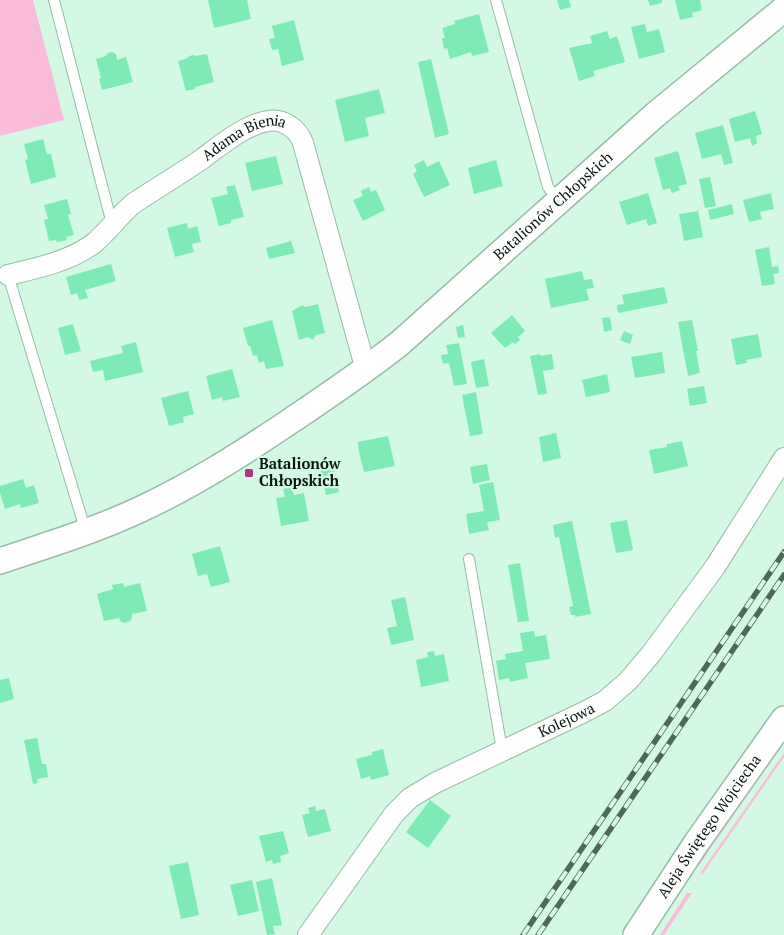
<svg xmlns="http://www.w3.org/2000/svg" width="784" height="935" font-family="'PT Serif',serif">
	<rect width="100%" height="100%" fill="#d3f9e4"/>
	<g fill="#fabbdb">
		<path d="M0 0H33L64 120 0 136Z"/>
		<path d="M784 736V743L699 865V861Z"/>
		<path d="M784 753V757L702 875 701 872Z"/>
		<path d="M687 893H692L664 935H660Z"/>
	</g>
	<g fill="#7eeab5">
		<path d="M208 0H247L251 19 214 28Z"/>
		<path d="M557 0H569L571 7 560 10Z"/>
		<path d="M648 0H662V3L650 6Z"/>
		<path d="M675 0H700L702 10 692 13 693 17 680 20Z"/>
		<path d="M479 14 489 52 472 56 471 52 450 59 447 48 444 49 442 38H445L442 28 455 24 454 21Z"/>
		<path d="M294 20 304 60 282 66 278 49 272 50 269 39 275 38 272 26Z"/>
		<path d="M645 24 647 32 659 29 665 52 639 59 631 27Z"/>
		<path d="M607 31 610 39 617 36 625 62 593 71 595 76 579 81 569 48 592 43 590 36Z"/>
		<path d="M112 52 116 54 117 60 126 57 133 82 102 90 99 79 101 78 96 59 106 56 108 53Z"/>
		<path d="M207 54 214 82 195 87V89L186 91 178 61 188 58 189 56 194 55 196 56Z"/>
		<path d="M431 59 449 134 435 138 418 62Z"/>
		<path d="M379 89 385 113 365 118 369 136 345 142 335 100Z"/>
		<path d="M755 111 762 134 756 136 757 143 752 146 750 138 735 142 729 119Z"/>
		<path d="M723 125 733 163 724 165 721 154 702 159 695 133Z"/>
		<path d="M43 139 47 154H51L56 177 31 184 25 160 28 159 24 144Z"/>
		<path d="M678 151 687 184 678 186 680 190 672 193 670 188 663 190 654 158Z"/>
		<path d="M276 156 283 184 252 191 245 163Z"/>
		<path d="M424 160 427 167 439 161 450 185 424 197 413 174 417 171 414 165Z"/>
		<path d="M496 160 503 186 474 194 468 168Z"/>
		<path d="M710 177 716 206 705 208 699 179Z"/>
		<path d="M235 185 244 217 231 220V223L219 226 211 198 228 194 226 187Z"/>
		<path d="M369 187 371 192 376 190 385 210 363 221 353 200 363 196 361 191Z"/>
		<path d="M648 193 657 223 648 226 646 219 627 225 619 202Z"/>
		<path d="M771 193 774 209 760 212 762 219 749 222 743 200Z"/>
		<path d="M67 199 71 214 68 215 74 235 66 237 67 240 57 242 56 240 49 241 44 220 48 219 44 205Z"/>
		<path d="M732 204 734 214 710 220 708 210Z"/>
		<path d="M698 211 703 237 684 241 679 214Z"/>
		<path d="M187 223 188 229 197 226 201 242 192 244 194 252 175 257 167 228Z"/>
		<path d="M291 241 295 253 269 259 266 248Z"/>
		<path d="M769 247 772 267 778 266 779 273 773 274 775 284 762 286 755 250Z"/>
		<path d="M111 264 116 281 85 290 88 298 79 300 77 293 71 295 66 277Z"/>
		<path d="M582 271 584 280 592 279 594 288 586 289 589 300 551 308 545 279Z"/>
		<path d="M664 287 668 303 618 313 617 305 624 304 622 295Z"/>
		<path d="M318 304 325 333 316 335 313 340 308 337 299 340 292 311 302 305 305 307Z"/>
		<path d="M512 315 525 331 518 337 520 340 515 344 513 342 505 348 491 333Z"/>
		<path d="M610 317 612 330 604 332 602 318Z"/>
		<path d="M272 320 284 366 266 369 264 361 259 363 257 355 253 356 250 346H248L243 328Z"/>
		<path d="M692 320 698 351H696L700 373 688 376 678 322Z"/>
		<path d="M73 324 81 351 65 355 58 328Z"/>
		<path d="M463 325 465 337 458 338 456 327Z"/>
		<path d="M624 331 633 335 630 344 620 340Z"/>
		<path d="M758 334 762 357 746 360 747 363 736 365 731 339Z"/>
		<path d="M136 342 143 372 105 381 103 370 93 372 90 361 123 353 121 346Z"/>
		<path d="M459 343 467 384 454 386 449 363 443 364 441 355 448 354 446 345Z"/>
		<path d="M662 352 665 373 635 378 631 357Z"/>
		<path d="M540 354 541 356 552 354 554 369 543 371 547 394 538 395 530 356Z"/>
		<path d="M484 359 489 386 476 388 471 362Z"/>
		<path d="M232 369 240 397 223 401 222 397 212 400 206 376Z"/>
		<path d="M607 374 610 392 586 397 582 380Z"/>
		<path d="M704 386 707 403 690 406 687 389Z"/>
		<path d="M188 391 194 414 183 417 184 422 169 426 161 398Z"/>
		<path d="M476 392 483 434 470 436 462 395Z"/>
		<path d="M556 433 561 458 543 462 539 437Z"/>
		<path d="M388 436 395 466 364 472 359 452 358 442Z"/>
		<path d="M682 441 688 466 654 474 649 450 667 447V444Z"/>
		<path d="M333 462 339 492 326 495 319 465Z"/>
		<path d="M487 464 490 480 473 484 470 467Z"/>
		<path d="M23 479 26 488 34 485 39 503 21 508 20 504 5 509 0 493V486Z"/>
		<path d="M493 482 500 520 487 522 489 530 469 534 466 514 484 511 479 485Z"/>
		<path d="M292 487 294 495 304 493 309 521 281 526 276 498 285 497 283 489Z"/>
		<path d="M627 520 633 550 616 553 610 523Z"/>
		<path d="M572 521 591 614 575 617V615H571L569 607 573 606 559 537 555 538 553 525Z"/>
		<path d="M220 546 230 582 211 587 207 574 198 576 192 554Z"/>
		<path d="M520 563 529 621 518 622 508 565Z"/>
		<path d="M123 583 124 587 140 583 147 611 132 614V618L130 621 124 623 120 621 119 618 104 621 97 594 113 589 112 585Z"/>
		<path d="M405 597 414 640 391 645 387 628 397 626 391 600Z"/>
		<path d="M534 631 535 637 546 635 550 659 525 663 528 678 510 682 509 678 499 680 496 661 506 659 505 654 523 651 520 633Z"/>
		<path d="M434 651 435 656 444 654 449 681 421 687 416 660 428 657 427 652Z"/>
		<path d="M9 678 14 699 0 703V680Z"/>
		<path d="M37 738 42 764H46L48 777 37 779 38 783 33 784 24 740Z"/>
		<path d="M383 749 389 775 371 780 370 776 361 779 356 759 372 755V752Z"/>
		<path d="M430 800 451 816 428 848 406 832Z"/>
		<path d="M315 806 316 811 325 809 331 831 308 837 302 815 310 813 308 808Z"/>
		<path d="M283 831 289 853 280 856 281 862 273 864 272 860 266 862 259 836Z"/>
		<path d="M188 862 199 915 181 919 169 866Z"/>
		<path d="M272 878 282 925 273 926 275 934 267 935 256 882Z"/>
		<path d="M252 880 259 911 238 916 230 885Z"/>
	</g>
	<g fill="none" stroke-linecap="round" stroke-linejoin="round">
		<g stroke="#98bca8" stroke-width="12">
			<g id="service">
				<path d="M54 0 112 224"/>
				<path d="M496 0 548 187 558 200"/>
				<path d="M6 275H8L86 532"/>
				<path d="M469 559 502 750"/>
			</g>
		</g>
		<g stroke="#98bca8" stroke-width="22">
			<g id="minor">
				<path id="s1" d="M8 275C37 268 68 262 93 244 108 232 119 215 134 203 157 188 180 174 202 159 221 145 244 125 268 121 283 118 298 129 303 143L366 370"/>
				<path id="s2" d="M308 935 394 814 410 798 435 783 582 713 605 701 628 681 651 654 715 567 784 458"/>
			</g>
		</g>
		<g stroke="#98bca8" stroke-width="28">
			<g id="tertiary">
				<path id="s3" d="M0 561C47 545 94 531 139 510 193 485 243 453 292 420 329 395 365 371 400 343L655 115 784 9"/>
				<path id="s4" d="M636 935 697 842 784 719"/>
			</g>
		</g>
		<use href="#service" stroke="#fff" stroke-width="10"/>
		<use href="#minor" stroke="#fff" stroke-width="20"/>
		<use href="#tertiary" stroke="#fff" stroke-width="25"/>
		<g stroke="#51675b" stroke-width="5.5">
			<g id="rail">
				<path d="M523 935 784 552"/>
				<path d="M538 935 784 575"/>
			</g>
		</g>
		<use href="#rail" stroke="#d3f9e4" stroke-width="4" stroke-dasharray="11" stroke-linecap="butt"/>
	</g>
	<rect fill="#b23380" stroke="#d3f9e4" stroke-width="2" x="244" y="468" width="10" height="10" rx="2.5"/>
	<g text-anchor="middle" stroke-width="4.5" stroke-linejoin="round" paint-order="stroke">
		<g font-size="15" fill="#08160f" stroke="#d3f9e4">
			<text dy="5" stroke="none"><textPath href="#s1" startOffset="279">Adama Bienia</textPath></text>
			<text dy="5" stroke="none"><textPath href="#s3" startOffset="664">Batalionów Chłopskich</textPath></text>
			<text dy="5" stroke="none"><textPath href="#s2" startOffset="346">Kolejowa</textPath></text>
			<text dy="5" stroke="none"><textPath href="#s4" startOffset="131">Aleja Świętego Wojciecha</textPath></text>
		</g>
		<g font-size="15" font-weight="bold" fill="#08160f" stroke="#d3f9e4" text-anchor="start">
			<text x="259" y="469">Batalionów<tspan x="259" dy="17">Chłopskich</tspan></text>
		</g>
	</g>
</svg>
